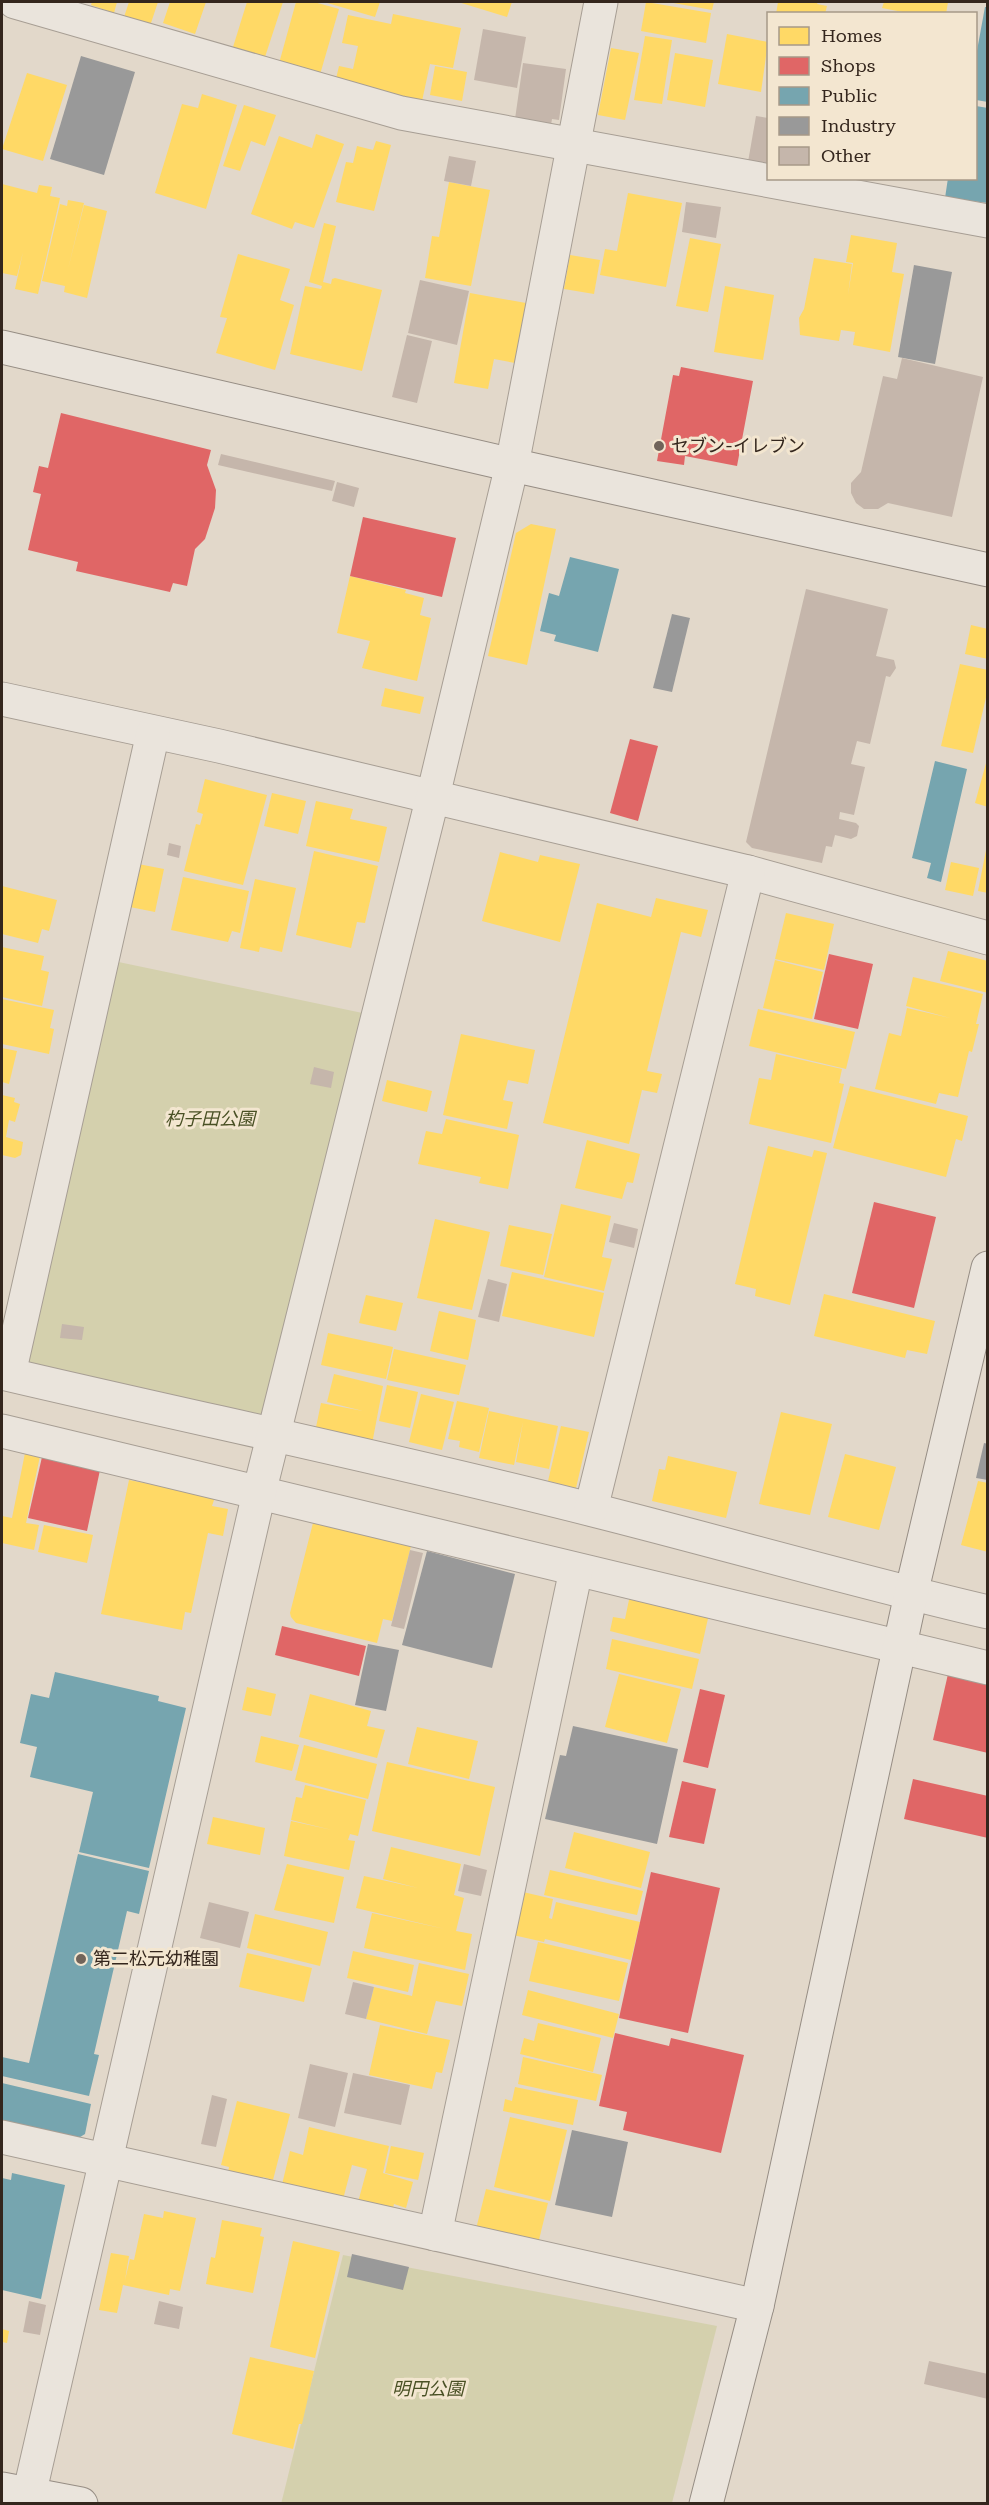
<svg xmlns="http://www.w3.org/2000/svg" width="989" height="2505" font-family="'Roboto Serif','Noto Sans JP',serif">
	<rect width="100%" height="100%" fill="#e2d8ca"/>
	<g fill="#d4d0ad">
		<path d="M109 960 372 1015 271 1430 16 1374Z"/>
		<path d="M343 2255 717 2326 672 2503 281 2504Z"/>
	</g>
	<g fill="#ffd966">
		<path d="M92 2H117L114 13 91 5Z"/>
		<path d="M129 2H158L150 26 124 17Z"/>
		<path d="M170 2H206L195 34 163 23Z"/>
		<path d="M247 2H283L265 57 233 47Z"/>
		<path d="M296 2H314L339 9 319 78 278 67Z"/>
		<path d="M324 2H380L375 17Z"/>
		<path d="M458 2H512L507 17Z"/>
		<path d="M646 2 711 13 706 43 641 31Z"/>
		<path d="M668 2H714L712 10Z"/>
		<path d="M778 2H818L817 4 827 6 825 14H776Z"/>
		<path d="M884 2H948L946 14H913L882 8Z"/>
		<path d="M393 14 461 28 453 68 430 64 422 101 335 83 339 66 353 69 358 46 342 43 348 15 391 24Z"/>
		<path d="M727 34 768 42 761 92 718 84Z"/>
		<path d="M645 36 672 40 662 104 634 100Z"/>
		<path d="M611 48 639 53 625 120 598 115Z"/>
		<path d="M675 53 713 60 705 107 667 100Z"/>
		<path d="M435 66 467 72 462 101 430 95Z"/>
		<path d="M27 73 67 85 43 161 2 149Z"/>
		<path d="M202 94 237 105 206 209 155 193 182 104 198 108Z"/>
		<path d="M244 105 276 115 265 146 251 141 240 171 223 166Z"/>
		<path d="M316 134 344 144 314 228 295 222 292 229 251 214 279 136 312 148Z"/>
		<path d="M376 141 391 145 374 211 336 202 346 162 353 163 357 146 373 150Z"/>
		<path d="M449 182 490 190 471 286 425 278 432 236 439 237Z"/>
		<path d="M2 184 37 193 39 185 52 187 50 196 60 198 38 294 15 289 23 252 17 276 2 273Z"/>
		<path d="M628 193 682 203 666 287 600 275 605 249 617 251Z"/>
		<path d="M68 200 84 203 68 269 84 205 107 211 87 298 64 292 65 286 42 281 60 204 67 206Z"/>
		<path d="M324 223 336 226 323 282 331 284 332 279 335 278 382 290 362 371 290 354 305 286 321 289 322 286 309 282Z"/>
		<path d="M851 235 897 243 892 272 904 274 890 352 853 345 855 332 841 330 839 341 800 335 799 318 804 309 814 258 852 264 848 295 853 263 846 262Z"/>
		<path d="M690 238 721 244 708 312 676 306Z"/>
		<path d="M238 254 290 269 280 300 294 305 275 370 216 353 227 318 220 317Z"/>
		<path d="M570 255 600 260 594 294 564 289Z"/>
		<path d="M725 286 774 295 763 360 714 352Z"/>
		<path d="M470 293 526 303 515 363 494 359 488 389 454 383Z"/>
		<path d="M531 524 556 529 527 665 488 656 516 533Z"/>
		<path d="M350 576 406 590 405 593 424 598 420 615 431 618 417 681 362 668 370 641 337 633Z"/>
		<path d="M971 625 988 629V659L965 654Z"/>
		<path d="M960 664 988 670V689L973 753 941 746Z"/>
		<path d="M385 688 424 697 420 714 381 706Z"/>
		<path d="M988 756V807L975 803Z"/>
		<path d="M205 779 267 795 243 885 184 871 196 824 200 825 203 814 197 812Z"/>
		<path d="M272 793 306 801 298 834 264 826Z"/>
		<path d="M316 801 353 809 350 819 387 827 379 862 306 846Z"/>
		<path d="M987 845H988V893L978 891Z"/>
		<path d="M314 851 378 866 365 923 357 922 351 948 296 935Z"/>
		<path d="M500 852 538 862 540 855 580 864 560 942 482 921Z"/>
		<path d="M951 862 979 868 973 896 945 890Z"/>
		<path d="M133 863 164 869 155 912 125 906Z"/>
		<path d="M183 877 249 891 240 933 232 931 228 942 171 930Z"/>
		<path d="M255 879 296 888 282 952 260 947 259 952 240 948Z"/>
		<path d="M2 886 57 900 49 931 42 929 38 943 2 934Z"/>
		<path d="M656 898 708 910 701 937 681 932 647 1071 662 1074 657 1093 642 1090 629 1144 543 1123 597 903 651 917Z"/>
		<path d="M786 913 834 924 824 970 775 959Z"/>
		<path d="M2 947 44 956 41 970 49 972 42 1006 2 997Z"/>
		<path d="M948 951 988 961V993L940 981Z"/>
		<path d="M775 960 823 972 812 1019 763 1008Z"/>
		<path d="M913 977 983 994 976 1024H979L972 1052 969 1051 958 1097 939 1093 936 1104 875 1089 889 1033 901 1036 907 1008 950 1018 906 1006Z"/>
		<path d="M2 999 54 1010 50 1028 54 1029 49 1054 2 1044Z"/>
		<path d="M758 1009 855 1032 846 1069 749 1046Z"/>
		<path d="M461 1034 535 1050 528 1084 508 1080 503 1100 513 1102 507 1129 443 1115Z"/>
		<path d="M2 1048 17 1051 9 1084 2 1082Z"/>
		<path d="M776 1054 842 1069 839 1083 844 1084 831 1143 749 1124 759 1078 771 1080Z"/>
		<path d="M387 1080 432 1091 427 1112 382 1101Z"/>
		<path d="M850 1086 968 1116 962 1141 956 1139 946 1177 833 1148Z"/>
		<path d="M2 1095 15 1098 14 1102 20 1104 15 1122 9 1120 6 1137 23 1142 21 1155 15 1158 2 1155Z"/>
		<path d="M446 1119 519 1135 508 1189 479 1183 481 1177 418 1164 426 1131 442 1134Z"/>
		<path d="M587 1140 640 1154 633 1183 627 1182 622 1199 575 1188Z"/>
		<path d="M768 1146 812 1157 814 1150 827 1153 790 1305 755 1296 756 1289 735 1284Z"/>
		<path d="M561 1204 611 1216 602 1257 612 1259 604 1291 544 1277Z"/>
		<path d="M435 1219 490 1232 472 1310 417 1298Z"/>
		<path d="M509 1225 552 1234 543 1275 500 1266Z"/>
		<path d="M512 1272 604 1293 594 1337 502 1316Z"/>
		<path d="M824 1294 935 1321 927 1354 907 1350 905 1358 814 1336Z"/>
		<path d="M366 1295 403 1303 396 1331 359 1323Z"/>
		<path d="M439 1311 476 1320 468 1360 430 1351Z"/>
		<path d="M328 1333 393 1347 386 1379 321 1365Z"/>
		<path d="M394 1349 466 1365 459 1395 387 1380Z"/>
		<path d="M334 1374 383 1386 372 1444 315 1432 321 1403 363 1411 327 1402Z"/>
		<path d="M387 1385 418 1392 410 1428 379 1421Z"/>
		<path d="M421 1394 454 1402 442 1450 409 1442Z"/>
		<path d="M457 1401 489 1408 479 1452 459 1447 460 1441 448 1439Z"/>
		<path d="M489 1411 558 1426 549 1469 516 1462 523 1422 514 1465 479 1458Z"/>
		<path d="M781 1412 832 1424 810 1515 759 1504Z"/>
		<path d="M561 1426 589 1432 576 1488 548 1481Z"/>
		<path d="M25 1453 40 1456 26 1523 39 1525 34 1550 2 1543V1516L12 1518Z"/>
		<path d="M845 1454 896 1467 879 1530 828 1517Z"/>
		<path d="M668 1456 737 1472 726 1518 652 1501 659 1469 665 1470Z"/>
		<path d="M129 1480 215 1497 212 1506 228 1509 223 1536 208 1533 191 1613 185 1612 182 1630 101 1614Z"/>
		<path d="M978 1481 988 1483V1552L961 1545Z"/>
		<path d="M313 1523 412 1542 392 1621 383 1619 377 1643 296 1623 291 1617 290 1613Z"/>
		<path d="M44 1525 93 1535 87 1563 38 1552Z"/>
		<path d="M630 1595 709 1614 700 1654 610 1631 613 1617 625 1619Z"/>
		<path d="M612 1639 699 1659 692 1689 606 1669Z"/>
		<path d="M619 1674 681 1689 667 1743 605 1727Z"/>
		<path d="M247 1687 276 1694 271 1716 242 1710Z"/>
		<path d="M310 1694 371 1711 367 1726 385 1730 377 1758 299 1737Z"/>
		<path d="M417 1727 478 1741 469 1779 408 1764Z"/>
		<path d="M261 1736 299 1745 292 1771 255 1762Z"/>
		<path d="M304 1745 377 1764 368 1799 295 1780Z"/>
		<path d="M387 1762 495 1787 480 1856 372 1831Z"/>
		<path d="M305 1785 366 1800 358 1836 350 1834 348 1840 355 1841 349 1870 284 1856 291 1821 332 1830 291 1820 296 1797 302 1798Z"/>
		<path d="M213 1817 265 1828 260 1855 207 1844Z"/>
		<path d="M574 1832 650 1852 641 1888 565 1868Z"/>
		<path d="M391 1847 461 1864 454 1895 464 1898 456 1931 472 1934 465 1970 364 1948 372 1913 445 1929 356 1908 364 1876 418 1888 383 1879Z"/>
		<path d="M287 1864 344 1877 334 1923 274 1910Z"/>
		<path d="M550 1870 643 1891 637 1915 544 1895Z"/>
		<path d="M523 1892 553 1899 549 1918 552 1919 556 1902 640 1922 631 1960 545 1939 544 1942 513 1935Z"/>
		<path d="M255 1914 328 1932 320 1966 247 1948Z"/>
		<path d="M538 1942 628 1963 619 2001 529 1981Z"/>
		<path d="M353 1951 414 1965 408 1992 347 1978Z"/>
		<path d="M247 1953 312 1968 304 2002 239 1987Z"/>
		<path d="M419 1963 469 1974 462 2006 436 2001 427 2034 366 2019 374 1987 412 1996Z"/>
		<path d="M528 1990 619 2014 613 2038 522 2015Z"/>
		<path d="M538 2023 601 2038 593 2072 520 2054 524 2038 534 2041Z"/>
		<path d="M380 2025 450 2040 442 2073 436 2072 432 2089 369 2075Z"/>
		<path d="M523 2057 602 2075 596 2101 518 2084Z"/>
		<path d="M515 2087 578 2100 573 2125 503 2111 505 2099 512 2101Z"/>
		<path d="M237 2101 290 2114 273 2180 263 2177 261 2186 227 2178 229 2167 221 2165Z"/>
		<path d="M510 2117 567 2130 550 2201 494 2187Z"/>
		<path d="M309 2127 389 2146 383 2173 413 2182 406 2208 394 2204 391 2215 357 2206 367 2169 352 2165 341 2207 280 2193 290 2151 303 2155Z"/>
		<path d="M391 2146 424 2153 418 2180 385 2173Z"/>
		<path d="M486 2189 548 2203 537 2248 475 2233Z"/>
		<path d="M164 2211 196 2218 180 2291 170 2289 169 2295 123 2285 117 2313 99 2310 111 2253 129 2256 125 2280 130 2259 134 2260 144 2214 163 2218Z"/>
		<path d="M222 2220 262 2228 260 2236 264 2237 253 2293 206 2284 211 2257 215 2258Z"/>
		<path d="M293 2241 340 2252 315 2358 270 2347Z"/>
		<path d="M2 2329 9 2331 7 2343 2 2342Z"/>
		<path d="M250 2357 314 2371 302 2424H299L293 2449 232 2434Z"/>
	</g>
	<g fill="#e06666">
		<path d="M681 367 753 381 737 466 685 456 684 465 657 461 673 375 679 376Z"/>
		<path d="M61 413 211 450 207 465 216 490 215 508 205 539 195 549 187 586 173 583 170 592 76 571 78 562 28 550 41 494 33 492 39 466 48 468Z"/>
		<path d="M363 517 456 538 442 597 350 576Z"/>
		<path d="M630 739 658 746 638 821 610 813Z"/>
		<path d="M829 954 873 964 858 1029 814 1019Z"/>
		<path d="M874 1202 936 1217 914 1308 852 1293Z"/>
		<path d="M42 1457 100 1470 87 1531 28 1518Z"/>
		<path d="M282 1626 366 1646 359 1676 275 1655Z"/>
		<path d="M948 1674 988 1683V1753L933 1740Z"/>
		<path d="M700 1689 725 1695 708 1768 683 1762Z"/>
		<path d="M913 1779 988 1796V1838L904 1819Z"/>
		<path d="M682 1781 716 1789 704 1844 669 1837Z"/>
		<path d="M651 1872 720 1888 688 2033 619 2018Z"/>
		<path d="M615 2033 669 2046 671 2038 744 2055 721 2153 623 2130 627 2112 599 2106Z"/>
	</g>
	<g fill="#76a5af">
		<path d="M985 7H988V102L976 100V56Z"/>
		<path d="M976 106 988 108V203L945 198 948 178H976Z"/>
		<path d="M570 557 619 569 598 652 554 641 556 635 540 631 549 593 559 596Z"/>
		<path d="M935 761 967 769 941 882 927 878 931 863 912 858Z"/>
		<path d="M55 1672 159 1696 158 1701 186 1708 149 1868 79 1852 93 1792 30 1777 37 1747 20 1743 31 1694 49 1698Z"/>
		<path d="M78 1854 149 1871 139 1914 127 1911 94 2054 99 2055 89 2096 2 2076V2057L29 2063Z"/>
		<path d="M2 2083 91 2104 85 2134 72 2142 2 2126Z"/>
		<path d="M12 2173 65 2185 41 2299 2 2290V2178L11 2180Z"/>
	</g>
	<g fill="#999">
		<path d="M81 56 135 72 104 175 50 159Z"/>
		<path d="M914 265 952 272 935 364 898 357Z"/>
		<path d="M672 614 690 618 672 692 653 688Z"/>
		<path d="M984 1443 988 1444V1480L976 1478Z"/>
		<path d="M427 1551 515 1574 492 1668 402 1645Z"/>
		<path d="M368 1644 399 1650 386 1711 355 1705Z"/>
		<path d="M573 1726 678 1749 657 1844 545 1819 560 1755 566 1756Z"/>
		<path d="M572 2130 628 2142 612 2217 555 2205Z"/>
		<path d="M352 2254 409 2267 403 2290 347 2277Z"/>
	</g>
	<g fill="#c5b6ab">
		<path d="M483 29 526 37 517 88 474 80Z"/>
		<path d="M523 63 566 69 559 120 552 119 551 125 515 119Z"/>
		<path d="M756 116 768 118 767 166 748 162Z"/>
		<path d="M449 156 476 161 471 186 444 181Z"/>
		<path d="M686 202 721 207 716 238 682 232Z"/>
		<path d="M420 280 469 291 457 345 408 333Z"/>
		<path d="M407 335 432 341 417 403 392 397Z"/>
		<path d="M902 358 983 377 952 517 888 503 878 509H864L856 503 851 493V483L861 472 883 376 897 379Z"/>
		<path d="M221 454 335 481 332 491 218 465Z"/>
		<path d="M337 482 359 488 354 507 332 501Z"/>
		<path d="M806 589 888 609 876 656 894 660 896 668 890 677 886 676 870 744 857 741 851 764 865 767 854 815 840 812 839 819 856 823 859 826 857 836 851 839 835 835 832 847 826 846 822 863 752 848 746 842Z"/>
		<path d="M169 843 181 846 179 858 167 855Z"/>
		<path d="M314 1067 334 1072 331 1088 310 1084Z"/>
		<path d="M614 1223 638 1229 634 1248 609 1242Z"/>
		<path d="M488 1279 507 1284 499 1322 478 1317Z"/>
		<path d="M62 1324 84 1327 82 1340 60 1338Z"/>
		<path d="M410 1550 423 1553 404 1629 391 1626Z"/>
		<path d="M464 1864 487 1870 481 1896 458 1891Z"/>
		<path d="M209 1902 249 1912 240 1948 200 1938Z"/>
		<path d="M353 1982 374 1987 366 2019 345 2014Z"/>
		<path d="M310 2064 348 2073 335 2127 298 2118Z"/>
		<path d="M353 2073 410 2085 401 2125 344 2113Z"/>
		<path d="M212 2095 227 2099 216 2147 201 2144Z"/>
		<path d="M29 2301 46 2305 40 2335 23 2332Z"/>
		<path d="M159 2301 183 2307 179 2329 154 2324Z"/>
		<path d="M929 2361 988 2374V2399L924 2384Z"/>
	</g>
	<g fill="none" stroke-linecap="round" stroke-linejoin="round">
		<g stroke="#a79e94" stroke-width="35">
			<g id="street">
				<path d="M15 2 401 113 988 221"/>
				<path d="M2 699 219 746 748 872 988 938"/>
				<path d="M2 1373C198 1419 397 1460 593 1510 724 1543 855 1581 988 1612"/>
				<path d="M9 1374 153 733"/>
				<path d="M2 1431 988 1668"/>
				<path d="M591 1509 748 872"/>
				<path d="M2 2137 757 2306"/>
				<path d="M435 2234 576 1570"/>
				<path d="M27 2504 259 1493 433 796 512 465 601 2"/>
			</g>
		</g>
		<g stroke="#968d84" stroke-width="35">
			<g id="secondary">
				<path d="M2 347 512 465 988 570"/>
				<path d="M2 2489 81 2504"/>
				<path d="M706 2504 757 2306 911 1594 988 1268"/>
			</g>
		</g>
		<use href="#street" stroke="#eae4dc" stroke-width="33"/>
		<use href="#secondary" stroke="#eae4dc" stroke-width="33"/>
	</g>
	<g fill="#71645a" stroke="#f3e6d0" stroke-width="2">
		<circle cx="659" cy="446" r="6"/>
		<circle cx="81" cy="1959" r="6"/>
	</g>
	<g text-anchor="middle" stroke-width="6" stroke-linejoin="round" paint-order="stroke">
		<g font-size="18" fill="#34261d" stroke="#f3e6d0" text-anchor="start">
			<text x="671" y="452">セブン-イレブン</text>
			<text x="93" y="1965">第二松元幼稚園</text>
		</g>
		<g font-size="18" font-style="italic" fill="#495024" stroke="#f3e6d0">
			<text x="210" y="1125">杓子田公園</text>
			<text x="428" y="2395">明円公園</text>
		</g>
	</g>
	<rect width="989" height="2505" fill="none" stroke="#34261d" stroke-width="6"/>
	<rect x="767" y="12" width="210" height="168" fill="#f3e6d0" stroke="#a79988" stroke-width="1.5"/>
	<rect x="779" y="27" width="30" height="18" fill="#ffd966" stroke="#a79988" stroke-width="1.5"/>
	<text x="821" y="42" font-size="18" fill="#34261d">Homes</text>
	<rect x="779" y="57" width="30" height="18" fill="#e06666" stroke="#a79988" stroke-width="1.5"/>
	<text x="821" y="72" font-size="18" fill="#34261d">Shops</text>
	<rect x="779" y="87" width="30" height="18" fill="#76a5af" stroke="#a79988" stroke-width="1.5"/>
	<text x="821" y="102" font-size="18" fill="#34261d">Public</text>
	<rect x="779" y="117" width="30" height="18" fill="#999999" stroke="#a79988" stroke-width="1.5"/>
	<text x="821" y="132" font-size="18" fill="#34261d">Industry</text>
	<rect x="779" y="147" width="30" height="18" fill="#c5b6ab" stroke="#a79988" stroke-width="1.5"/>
	<text x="821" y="162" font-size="18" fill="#34261d">Other</text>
</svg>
